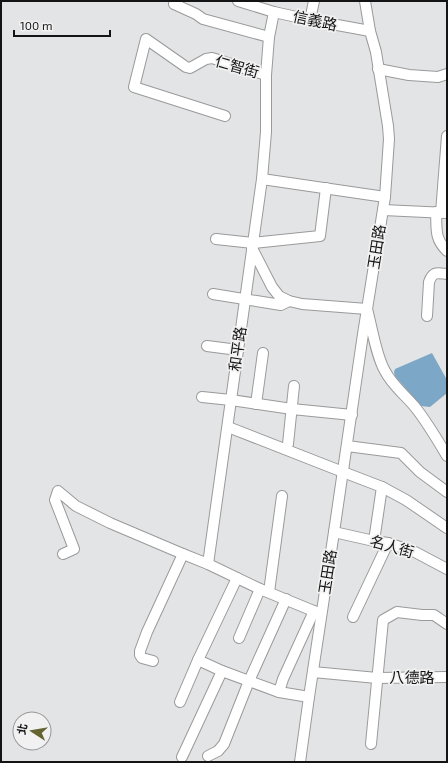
<svg xmlns="http://www.w3.org/2000/svg" width="448" height="763" font-family="'Exo 2','Noto Sans TC',sans-serif">
	<rect width="100%" height="100%" fill="#e3e4e5"/>
	<path fill="#7ca7c6" d="M432 353 447 380V393L430 407 421 406 395 376 394 372 395 369Z"/>
	<g fill="none" stroke-linecap="round" stroke-linejoin="round">
		<g stroke="#9a9a9b" stroke-width="12">
			<g id="minor">
				<path d="M238 1 274 12 310 20 370 31"/>
				<path d="M174 4 196 14 203 19 269 37"/>
				<path d="M310 20 314 1"/>
				<path d="M378 69 409 75 438 77 447 74"/>
				<path d="M225 116 134 87 146 39 186 67 190 68 206 59 212 58 266 75"/>
				<path d="M262 179 385 197"/>
				<path d="M383 210 447 213"/>
				<path d="M436 212C437 229 434 238 447 251"/>
				<path d="M441 213 447 136"/>
				<path d="M216 239 253 243 320 236 326 188"/>
				<path d="M252 248 272 287 279 296 289 301 302 304 367 309C372 327 376 356 385 371 392 385 405 395 415 407 427 422 437 439 447 456"/>
				<path d="M213 294 281 305 289 301"/>
				<path d="M427 316 429 282C433 271 437 273 447 274"/>
				<path d="M207 346 238 350"/>
				<path d="M202 397 231 400 292 409 352 415"/>
				<path d="M256 404 263 353"/>
				<path d="M228 427 343 472 382 487 406 500 447 528"/>
				<path d="M288 444 294 386"/>
				<path d="M347 446 401 453 420 472 447 492"/>
				<path d="M334 532 374 541 388 543 415 552 447 569"/>
				<path d="M374 541 382 487"/>
				<path d="M63 554 74 549 55 500 58 491 76 506 110 523 183 554 208 564 260 589 321 614"/>
				<path d="M208 564 262 179 266 132V75L269 37 274 12"/>
				<path d="M269 592 282 496"/>
				<path d="M353 617 388 543"/>
				<path d="M239 638 260 589"/>
				<path d="M198 660 222 671 279 692 309 697"/>
				<path d="M153 661 142 658 140 655V651L147 632 183 554"/>
				<path d="M313 672 377 678 447 677"/>
				<path d="M279 692 283 679 314 611"/>
				<path d="M180 702 198 660 237 578"/>
				<path d="M371 744 383 620 397 612 422 615H434L447 624"/>
				<path d="M208 756 218 751 224 744 249 681 286 599"/>
				<path d="M182 757 222 671"/>
				<path d="M300 762 309 697 334 532 363 334 385 197 389 139 388 126 376 52 370 31 365 1"/>
			</g>
		</g>
		<use href="#minor" stroke="#fff" stroke-width="10"/>
	</g>
	<g text-anchor="middle" stroke-width="3.5" stroke-linejoin="round" paint-order="stroke">
		<g font-size="15" fill="#141414" stroke="#f1f1f2">
			<text transform="translate(315 21) rotate(12)" y="5">信義路</text>
			<text transform="translate(237 67) rotate(16)" y="5">仁智街</text>
			<text transform="translate(377 247) rotate(-81)" y="5">玉田路</text>
			<text transform="translate(238 349) rotate(-82)" y="5">和平路</text>
			<text transform="translate(392 547) rotate(16)" y="5">名人街</text>
			<text transform="translate(328 572) rotate(-81)" y="5">玉田路</text>
			<text x="412" y="683">八德路</text>
		</g>
	</g>
	<rect width="448" height="763" fill="none" stroke="#141414" stroke-width="4"/>
	<g transform="translate(32 731) rotate(282)"><circle r="19" fill="#f1f1f2" stroke="#999999"/>
	<path d="M0-3L7 15L0 10L-7 15Z" fill="#656431"/>
	<text y="-6" font-size="11" font-weight="bold" text-anchor="middle" fill="#141414">北</text>
	</g>
	<path d="M14 30v6h96v-6" fill="none" stroke="#141414" stroke-width="2"/>
	<text x="20" y="30" font-size="12" fill="#141414" stroke="#f1f1f2" stroke-width="3" paint-order="stroke">100 m</text>
</svg>
